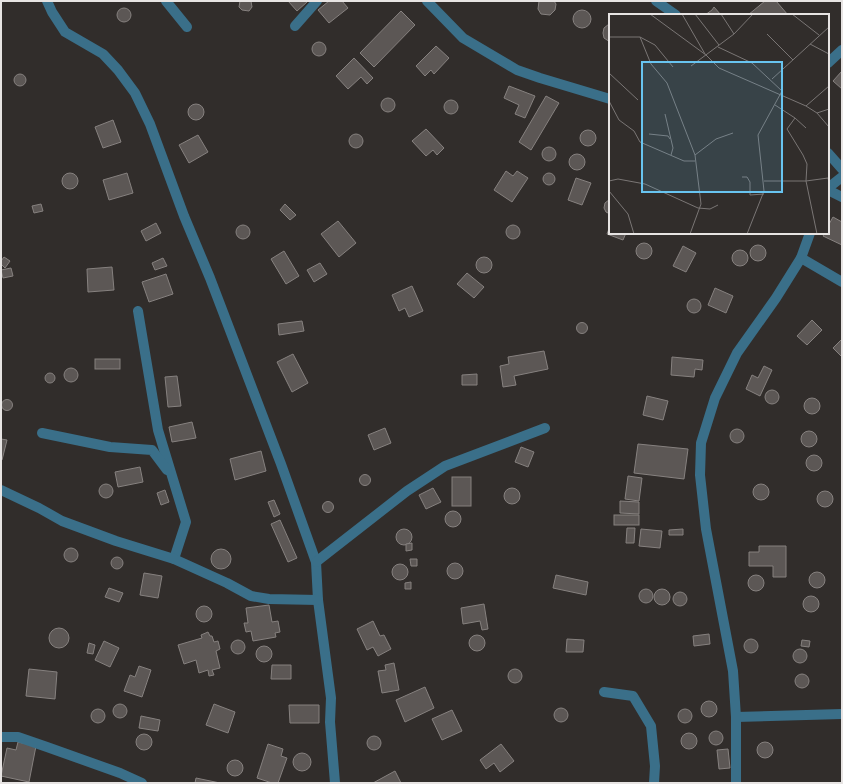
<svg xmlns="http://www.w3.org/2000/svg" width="843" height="784" font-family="Inter,sans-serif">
	<rect width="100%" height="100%" fill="#312d2b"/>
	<g fill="#5c5755" stroke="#86817f">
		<path d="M240 1H251L252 7 249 11 242 10 239 7Z"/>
		<path d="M288 1H307V2L297 11Z"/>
		<path d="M329 1H342L348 8 329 23 318 10Z"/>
		<path d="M539 1H554L556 4 555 10 550 15 541 14 538 9Z"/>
		<path d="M765 1H776L788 15H748Z"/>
		<path d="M714 7 721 15H705L712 10Z"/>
		<circle cx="124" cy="15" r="7"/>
		<circle cx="582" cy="19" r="9"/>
		<path d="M401 11 415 25 374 67 360 53Z"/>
		<path d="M609 24H610V42L604 38 603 33 604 28Z"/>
		<circle cx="319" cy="49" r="7"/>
		<path d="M436 46 449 58 434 74 431 70 425 76 416 66Z"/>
		<path d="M354 58 373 78 367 84 361 77 348 89 336 76Z"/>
		<path d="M842 71V89L833 81Z"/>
		<circle cx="20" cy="80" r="6"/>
		<path d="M509 86 535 96 525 118 515 114 519 105 504 98Z"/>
		<path d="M546 96 559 103 531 150 519 142Z"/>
		<circle cx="388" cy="105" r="7"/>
		<circle cx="451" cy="107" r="7"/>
		<circle cx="196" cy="112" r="8"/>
		<path d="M113 120 121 142 103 148 95 127Z"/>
		<path d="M426 129 444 148 437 155 433 150 426 156 412 141Z"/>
		<circle cx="588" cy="138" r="8"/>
		<circle cx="356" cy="141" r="7"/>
		<path d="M198 135 208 152 189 163 179 145Z"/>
		<circle cx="549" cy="154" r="7"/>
		<circle cx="577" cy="162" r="8"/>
		<path d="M506 171 513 176 517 171 528 178 512 202 494 190Z"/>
		<circle cx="549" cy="179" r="6"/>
		<path d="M127 173 133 193 109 200 103 180Z"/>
		<circle cx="70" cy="181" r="8"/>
		<path d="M576 178 591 183 582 205 568 200Z"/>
		<path d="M610 199V214L606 212 604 208 605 203Z"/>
		<path d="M41 204 43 211 34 213 32 206Z"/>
		<path d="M285 204 296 215 290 220 280 210Z"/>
		<path d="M833 217 842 222V245L823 236 825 233H828V226Z"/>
		<path d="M338 221 356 243 339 257 321 234Z"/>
		<path d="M156 223 161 233 146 241 141 231Z"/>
		<circle cx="243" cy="232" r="7"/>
		<circle cx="513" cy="232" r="7"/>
		<path d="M610 226V233H626L623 240 607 234Z"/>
		<circle cx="644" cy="251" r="8"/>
		<circle cx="758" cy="253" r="8"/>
		<path d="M683 246 696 253 686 272 673 266Z"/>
		<circle cx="740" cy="258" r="8"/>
		<path d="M284 251 299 276 286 284 271 259Z"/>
		<path d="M4 257 10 261 5 268 1 264V261Z"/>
		<circle cx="484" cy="265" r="8"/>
		<path d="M163 258 167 266 155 270 152 263Z"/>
		<path d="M320 263 327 274 314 282 307 270Z"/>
		<path d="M112 267 114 290 88 292 87 269Z"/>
		<path d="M11 268 13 276 3 278 1 270Z"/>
		<path d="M467 273 484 287 474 298 457 284Z"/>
		<path d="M166 274 173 294 149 302 142 282Z"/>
		<path d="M412 286 423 311 409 317 405 308 399 311 392 295Z"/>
		<path d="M715 288 733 296 726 313 708 305Z"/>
		<circle cx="694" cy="306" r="7"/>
		<path d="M812 320 822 330 807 345 797 336Z"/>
		<path d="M302 321 304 331 279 335 278 324Z"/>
		<circle cx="582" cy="328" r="5.5"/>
		<path d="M842 339V357L833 348Z"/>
		<path d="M544 351 548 369 514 376 516 385 503 387 500 366 509 364 508 357Z"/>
		<path d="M293 354 308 383 292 392 277 362Z"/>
		<path d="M672 357 703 360 702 370 695 369 694 377 671 375Z"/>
		<rect x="95" y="359" width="25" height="10"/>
		<path d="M764 366 772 370 760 396 746 389 752 375 758 378Z"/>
		<circle cx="71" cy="375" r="7"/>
		<circle cx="50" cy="378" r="5"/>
		<path d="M477 374V385H462V375Z"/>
		<path d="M177 376 181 406 168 407 165 377Z"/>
		<circle cx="772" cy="397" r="7"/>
		<path d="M647 396 668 401 663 420 643 415Z"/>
		<circle cx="812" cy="406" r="8"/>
		<circle cx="7" cy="405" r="5.5"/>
		<path d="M192 422 196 438 172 442 169 427Z"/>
		<path d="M385 428 391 443 374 450 368 435Z"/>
		<circle cx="737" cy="436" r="7"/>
		<circle cx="809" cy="439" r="8"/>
		<path d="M1 439 7 440 2 460 1 459Z"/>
		<path d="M638 444 688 449 684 479 634 473Z"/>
		<path d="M521 447 534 452 528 467 515 462Z"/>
		<path d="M261 451 266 471 235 480 230 459Z"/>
		<circle cx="814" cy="463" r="8"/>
		<path d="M140 467 143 482 118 487 115 472Z"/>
		<circle cx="365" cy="480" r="5.5"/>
		<path d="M628 476 642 478 639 501 625 499Z"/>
		<rect x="452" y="477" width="19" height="29"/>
		<circle cx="106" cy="491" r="7"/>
		<circle cx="761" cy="492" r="8"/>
		<path d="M433 488 441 502 426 509 419 495Z"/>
		<circle cx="512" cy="496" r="8"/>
		<path d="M165 490 169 502 161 505 157 493Z"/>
		<circle cx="825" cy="499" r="8"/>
		<path d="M274 500 280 514 274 517 268 502Z"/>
		<path d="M620 501 639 502V514L620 513Z"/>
		<circle cx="328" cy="507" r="5.5"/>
		<circle cx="453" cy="519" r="8"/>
		<rect x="614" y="515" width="25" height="10"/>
		<path d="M280 520 297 558 288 562 271 524Z"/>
		<path d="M627 528H635L634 543H626Z"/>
		<path d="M641 529 662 531 660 548 639 546Z"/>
		<path d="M683 529V535H669V530Z"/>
		<circle cx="404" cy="537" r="8"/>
		<path d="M412 543V550L406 551V544Z"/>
		<path d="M759 546H786V577H773V566H749V552H759Z"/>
		<circle cx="71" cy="555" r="7"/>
		<circle cx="221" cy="559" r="10"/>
		<circle cx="117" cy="563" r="6"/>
		<path d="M410 559H417V566H411Z"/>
		<circle cx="455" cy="571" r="8"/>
		<circle cx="400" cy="572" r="8"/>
		<circle cx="817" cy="580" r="8"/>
		<path d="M144 573 162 576 158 598 140 595Z"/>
		<path d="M556 575 588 582 586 595 553 588Z"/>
		<circle cx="756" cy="583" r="8"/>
		<path d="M411 582V589H405V583Z"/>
		<path d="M109 588 123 593 119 602 105 597Z"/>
		<circle cx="646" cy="596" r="7"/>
		<circle cx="662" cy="597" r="8"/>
		<circle cx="680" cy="599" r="7"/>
		<circle cx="811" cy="604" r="8"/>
		<path d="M484 604 488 629 482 630 480 621 463 624 461 608Z"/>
		<path d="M269 605 272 622 278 621 280 632 275 633 276 637 253 641 251 631 246 632 244 623H248L246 608Z"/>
		<circle cx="204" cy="614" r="8"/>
		<path d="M373 621 380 636 384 635 391 649 378 656 373 647 367 650 357 629Z"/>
		<circle cx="59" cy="638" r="10"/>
		<path d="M208 632 210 636H212L214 642 218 641 220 649 216 651 220 668 212 670 214 675 209 676 208 670 199 673 196 660 184 664 178 645 202 638 201 635Z"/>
		<path d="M709 634 710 644 694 646 693 636Z"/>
		<circle cx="477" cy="643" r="8"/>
		<path d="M567 639 584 640 583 652H566Z"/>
		<circle cx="751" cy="646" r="7"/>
		<path d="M802 640 810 641 809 647 801 646Z"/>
		<circle cx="238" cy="647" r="7"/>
		<path d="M104 641 119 648 110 667 95 660Z"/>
		<path d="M89 643 95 645 93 654 87 653Z"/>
		<circle cx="264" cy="654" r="8"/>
		<circle cx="800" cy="656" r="7"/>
		<path d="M394 663 399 690 382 693 378 671 386 670 385 665Z"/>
		<path d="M272 665H291V679H271Z"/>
		<path d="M139 666 151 670 142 697 124 691 130 675 135 677Z"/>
		<circle cx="515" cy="676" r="7"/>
		<path d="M29 669 57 672 55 699 26 696Z"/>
		<circle cx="802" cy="681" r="7"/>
		<path d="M425 687 434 708 405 722 396 700Z"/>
		<circle cx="709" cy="709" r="8"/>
		<circle cx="120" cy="711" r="7"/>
		<path d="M214 704 235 712 228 733 206 725Z"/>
		<path d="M289 705H319V723H290Z"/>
		<circle cx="561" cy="715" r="7"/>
		<circle cx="98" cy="716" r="7"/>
		<circle cx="685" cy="716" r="7"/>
		<path d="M452 710 462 731 442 740 432 719Z"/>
		<path d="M141 716 160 720 158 731 139 728Z"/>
		<circle cx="716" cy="738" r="7"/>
		<circle cx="689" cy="741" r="8"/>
		<circle cx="144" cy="742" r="8"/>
		<circle cx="374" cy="743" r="7"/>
		<circle cx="765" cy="750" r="8"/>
		<path d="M18 742 36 746 29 782 1 776 7 748 16 750Z"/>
		<path d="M268 744 283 749 281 756 287 758 278 783H272L257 778Z"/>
		<path d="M501 744 514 761 500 772 494 763 486 769 480 760Z"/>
		<path d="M728 749 730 768 719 769 717 750Z"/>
		<circle cx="302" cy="762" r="9"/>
		<circle cx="235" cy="768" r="8"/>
		<path d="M395 771 401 783H373Z"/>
		<path d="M196 778 220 783H195Z"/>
	</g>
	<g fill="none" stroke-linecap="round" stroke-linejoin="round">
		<g stroke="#3a6f89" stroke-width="10">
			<path d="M47 1 52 12 65 32 103 54 118 70 135 93 150 124 184 216 210 278 281 464 316 562 318 600 331 698 330 722 335 783"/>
			<path d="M166 1 187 27"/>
			<path d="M427 1 463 38 517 70 540 78 610 99"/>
			<path d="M656 1 676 15"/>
			<path d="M295 26 317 1"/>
			<path d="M828 63 842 50"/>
			<path d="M828 153 842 169"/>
			<path d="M828 188 842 177"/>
			<path d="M828 190 842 197"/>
			<path d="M801 258 842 282"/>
			<path d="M138 311 158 430 186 522 174 559"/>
			<path d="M42 433 110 447 152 450 167 470"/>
			<path d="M1 490 39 508 62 521 116 541 174 559 227 583 251 596 269 599 318 600"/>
			<path d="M316 562 407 491 445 466 545 428"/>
			<path d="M604 692 633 696 651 726 655 766 654 783"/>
			<path d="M736 717 842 714"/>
			<path d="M1 737H18L47 747 120 773 142 783"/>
			<path d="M736 783V717L733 671 706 529 700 475 701 443 715 398 737 353 776 298 801 258 810 233"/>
		</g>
	</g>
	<g transform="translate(609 14)">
		<rect width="220" height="220" fill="#312d2b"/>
		<path fill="none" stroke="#7a7675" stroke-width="1" d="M41 0 97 41 110 54 197 92 208 99 220 113M73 0 96 40M86 0 110 31M112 0 125 20M183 0 210 21M158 20 184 46M0 23H31L46 31 64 53M31 23 42 50 58 69 86 141 92 190 81 220M201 30 220 40M109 33 143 49 173 77 149 121 155 177 138 220M82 52 125 20 144 0M0 59 29 86M163 65 220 13M0 87 10 106 25 117 31 128 75 147H86M197 92 220 72M208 99 220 95M56 100 64 134 62 141M186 104 197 114M40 120 59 122 61 125M86 141 107 125 124 119M133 163H138L141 168V181L155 180M0 167 9 165 36 170 89 194 101 195 109 191M155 167H197L198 150 194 141 178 115 186 104 166 91M0 177 19 200 25 220M208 220 197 167 219 164 220 169"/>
		<path fill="#68c4f0" fill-opacity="0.15" stroke="#68c4f0" stroke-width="2" d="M33 48H173V178H33Z"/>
		<rect width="220" height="220" fill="none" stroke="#e7e4e3" stroke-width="2"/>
	</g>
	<rect width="843" height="784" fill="none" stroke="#e7e4e3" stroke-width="4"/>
</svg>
